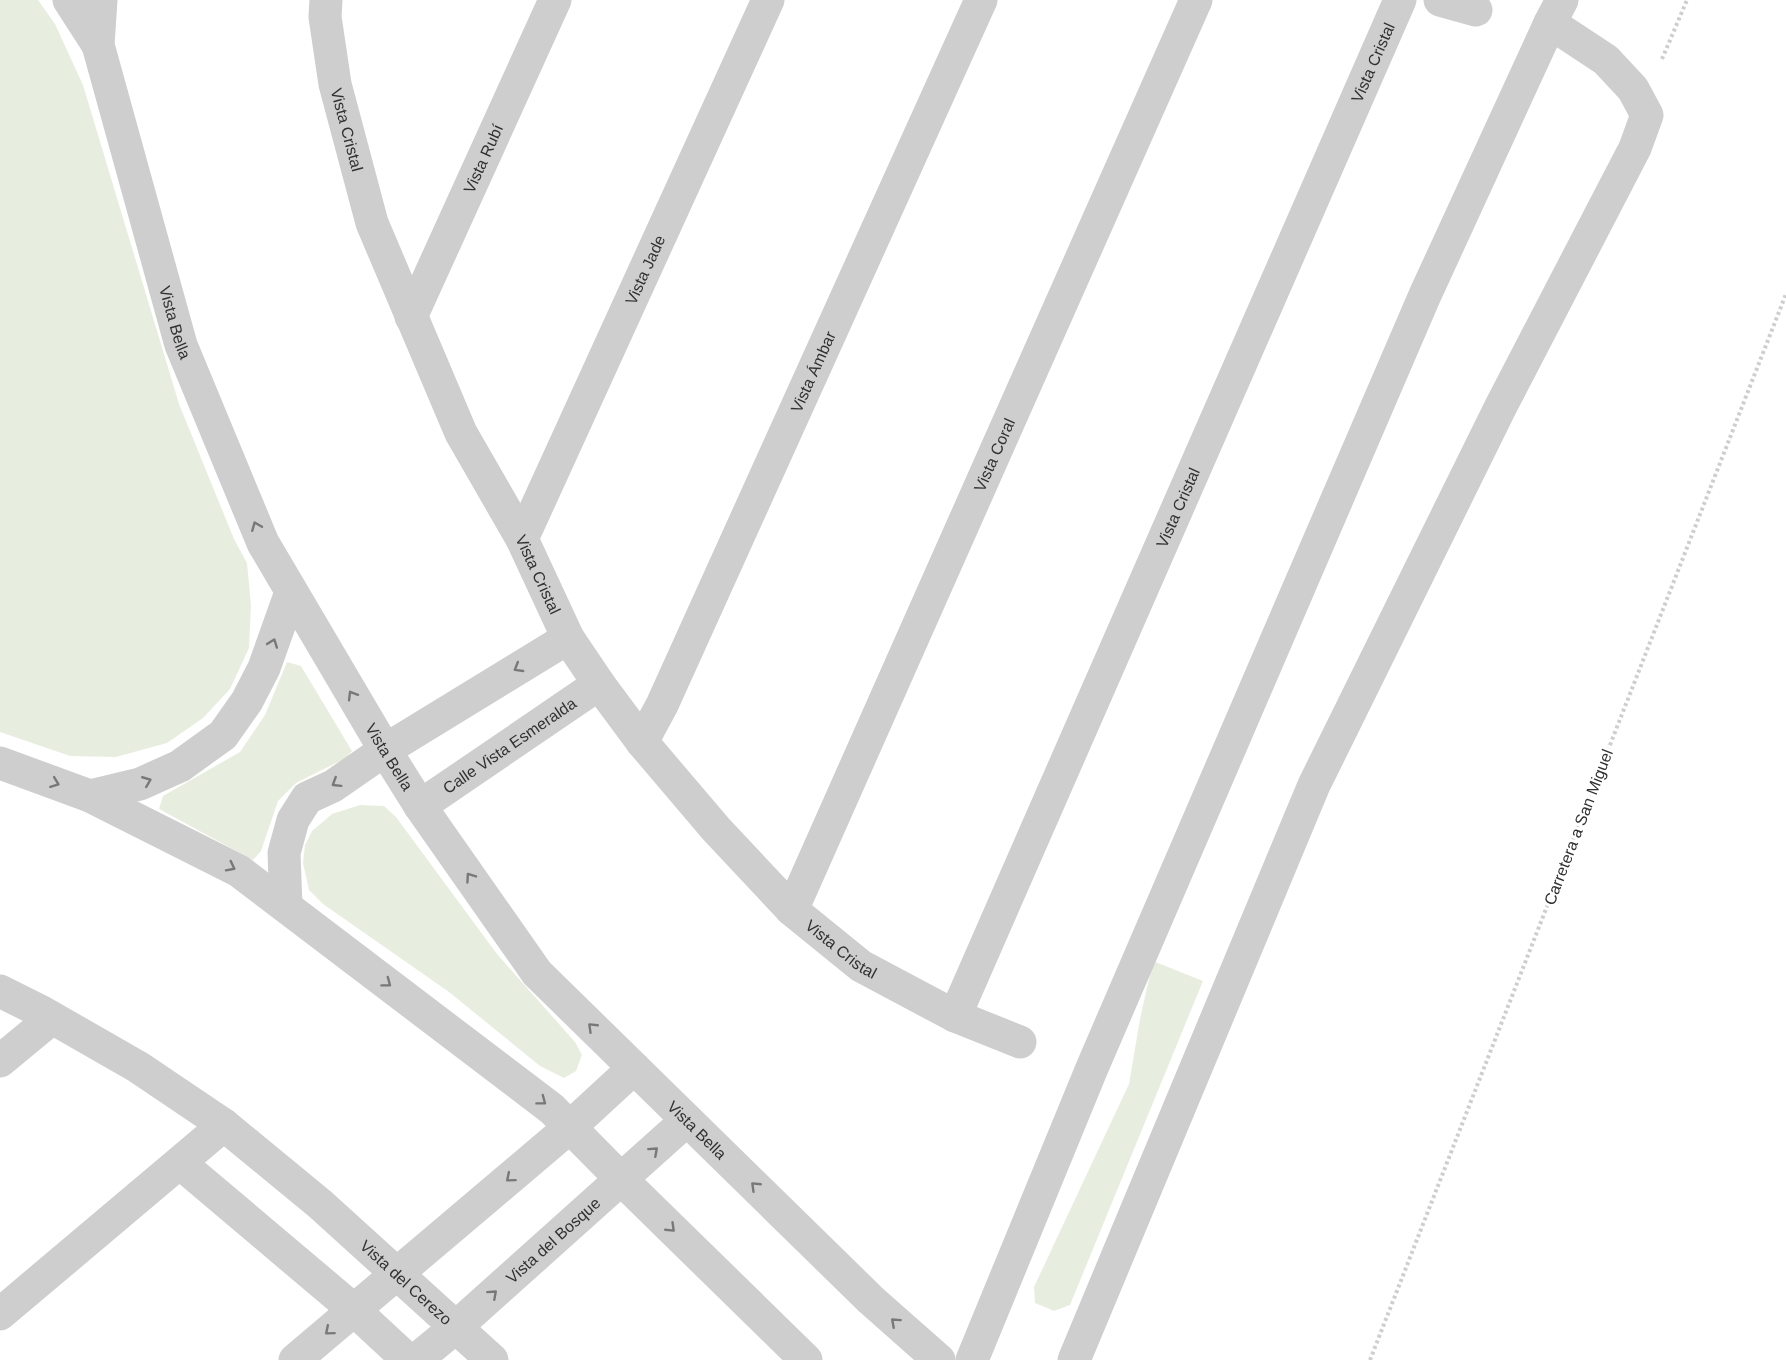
<svg xmlns="http://www.w3.org/2000/svg" width="1786" height="1360" font-family="Helvetica,sans-serif">
	<rect width="100%" height="100%" fill="#fff"/>
	<g fill="#e8eedf">
		<path d="M0 0H38L55 24 83 85 179 404 234 539 247 563 251 605 249 648 230 689 203 718 167 743 116 757 70 756 0 732Z"/>
		<path d="M287 662 301 666 352 751 346 758 296 783 278 801 261 851 253 860 159 809 163 796 240 752 265 715Z"/>
		<path d="M360 805 384 806 396 817 497 954 575 1042 582 1055 576 1071 564 1078 540 1066 449 992 323 904 309 890 303 863 305 845 312 831 332 814Z"/>
		<path d="M1153 961 1203 981 1070 1305 1054 1311 1035 1303 1034 1287 1129 1084 1140 1019Z"/>
	</g>
	<g fill="none" stroke-linecap="round" stroke-linejoin="round">
		<g stroke="#cecece" stroke-width="4" stroke-dasharray="3 3" stroke-linecap="butt">
			<path d="M1662 59 1687 0"/>
			<path d="M1370 1360 1786 294"/>
		</g>
		<g stroke="#cecece" stroke-width="33">
			<path d="M69 0 98 45"/>
			<path id="s1" d="M101 0 98 45 181 345 263 543 385 750 420 806 537 973 871 1300 939 1360"/>
			<path id="s2" d="M326 0 325 17 335 84 372 223 461 433 522 539 568 638 599 684 642 742 716 829 792 910 861 966 955 1016 1020 1042"/>
			<path d="M1440 0 1476 10"/>
			<path id="s3" d="M411 317 555 0"/>
			<path id="s4" d="M522 539 768 0"/>
			<path id="s5" d="M642 742 662 705 981 0"/>
			<path d="M0 763 90 796 239 871 552 1109 622 1180 806 1360"/>
			<path d="M90 796 140 784 180 766 223 735 247 701 264 668 291 592"/>
			<path id="s6" d="M420 806 599 684"/>
			<path d="M286 906 284 853 293 820 307 798 333 786 385 750 568 638"/>
			<path id="s7" d="M792 910 1196 0"/>
			<path id="s8" d="M0 991 42 1012 138 1067 224 1125 320 1204 492 1360"/>
			<path id="s9" d="M955 1016 1400 0"/>
			<path d="M0 1061 52 1018"/>
			<path d="M180 1163 354 1310 408 1360"/>
			<path d="M0 1314 224 1125"/>
			<path d="M295 1360 570 1127 634 1068"/>
			<path id="s10" d="M416 1360 456 1327 687 1120"/>
			<path d="M972 1360 1092 1068 1425 295 1550 23 1562 0"/>
			<path d="M1074 1360 1314 785 1501 406 1635 148 1647 115 1633 89 1606 60 1550 23"/>
		</g>
	</g>
	<defs><path id="oneway-chevron" d="M-2-3.5L2.5 0L-2 3.5" fill="none" stroke-width="1.6" stroke-linecap="round" stroke-linejoin="round" transform="scale(1.5)"/></defs>
	<g stroke="#787878">
		<use href="#oneway-chevron" transform="translate(256 526) rotate(-112)"/>
		<use href="#oneway-chevron" transform="translate(273 643) rotate(-70)"/>
		<use href="#oneway-chevron" transform="translate(518 668) rotate(149)"/>
		<use href="#oneway-chevron" transform="translate(352 695) rotate(-121)"/>
		<use href="#oneway-chevron" transform="translate(147 781) rotate(-22)"/>
		<use href="#oneway-chevron" transform="translate(55 783) rotate(21)"/>
		<use href="#oneway-chevron" transform="translate(336 783) rotate(148)"/>
		<use href="#oneway-chevron" transform="translate(231 867) rotate(27)"/>
		<use href="#oneway-chevron" transform="translate(470 877) rotate(-125)"/>
		<use href="#oneway-chevron" transform="translate(387 983) rotate(37)"/>
		<use href="#oneway-chevron" transform="translate(592 1027) rotate(-136)"/>
		<use href="#oneway-chevron" transform="translate(542 1101) rotate(37)"/>
		<use href="#oneway-chevron" transform="translate(654 1151) rotate(-42)"/>
		<use href="#oneway-chevron" transform="translate(510 1178) rotate(140)"/>
		<use href="#oneway-chevron" transform="translate(755 1186) rotate(-136)"/>
		<use href="#oneway-chevron" transform="translate(671 1228) rotate(44)"/>
		<use href="#oneway-chevron" transform="translate(493 1294) rotate(-42)"/>
		<use href="#oneway-chevron" transform="translate(895 1322) rotate(-138)"/>
		<use href="#oneway-chevron" transform="translate(329 1331) rotate(140)"/>
	</g>
	<g text-anchor="middle" stroke-width="6" stroke-linejoin="round" paint-order="stroke">
		<g font-size="16" fill="#313131" stroke="#fff">
			<text dy="6" stroke="none"><textPath href="#s9" startOffset="1041">Vista Cristal</textPath></text>
			<text dy="6" stroke="none"><textPath href="#s2" startOffset="132">Vista Cristal</textPath></text>
			<text dy="6" stroke="none"><textPath href="#s3" startOffset="174">Vista Rubí</textPath></text>
			<text dy="6" stroke="none"><textPath href="#s4" startOffset="296">Vista Jade</textPath></text>
			<text dy="6" stroke="none"><textPath href="#s1" startOffset="333">Vista Bella</textPath></text>
			<text dy="6" stroke="none"><textPath href="#s5" startOffset="408">Vista Ámbar</textPath></text>
			<text dy="6" stroke="none"><textPath href="#s7" startOffset="498">Vista Coral</textPath></text>
			<text dy="6" stroke="none"><textPath href="#s9" startOffset="555">Vista Cristal</textPath></text>
			<text dy="6" stroke="none"><textPath href="#s2" startOffset="618">Vista Cristal</textPath></text>
			<text dy="6" stroke="none"><textPath href="#s6" startOffset="108">Calle Vista Esmeralda</textPath></text>
			<text dy="6" stroke="none"><textPath href="#s1" startOffset="819">Vista Bella</textPath></text>
			<text transform="translate(1578 827) rotate(-69)" y="6">Carretera a San Miguel</text>
			<text dy="6" stroke="none"><textPath href="#s2" startOffset="1104">Vista Cristal</textPath></text>
			<text dy="6" stroke="none"><textPath href="#s1" startOffset="1305">Vista Bella</textPath></text>
			<text dy="6" stroke="none"><textPath href="#s10" startOffset="182">Vista del Bosque</textPath></text>
			<text dy="6" stroke="none"><textPath href="#s8" startOffset="502">Vista del Cerezo</textPath></text>
		</g>
	</g>
</svg>
